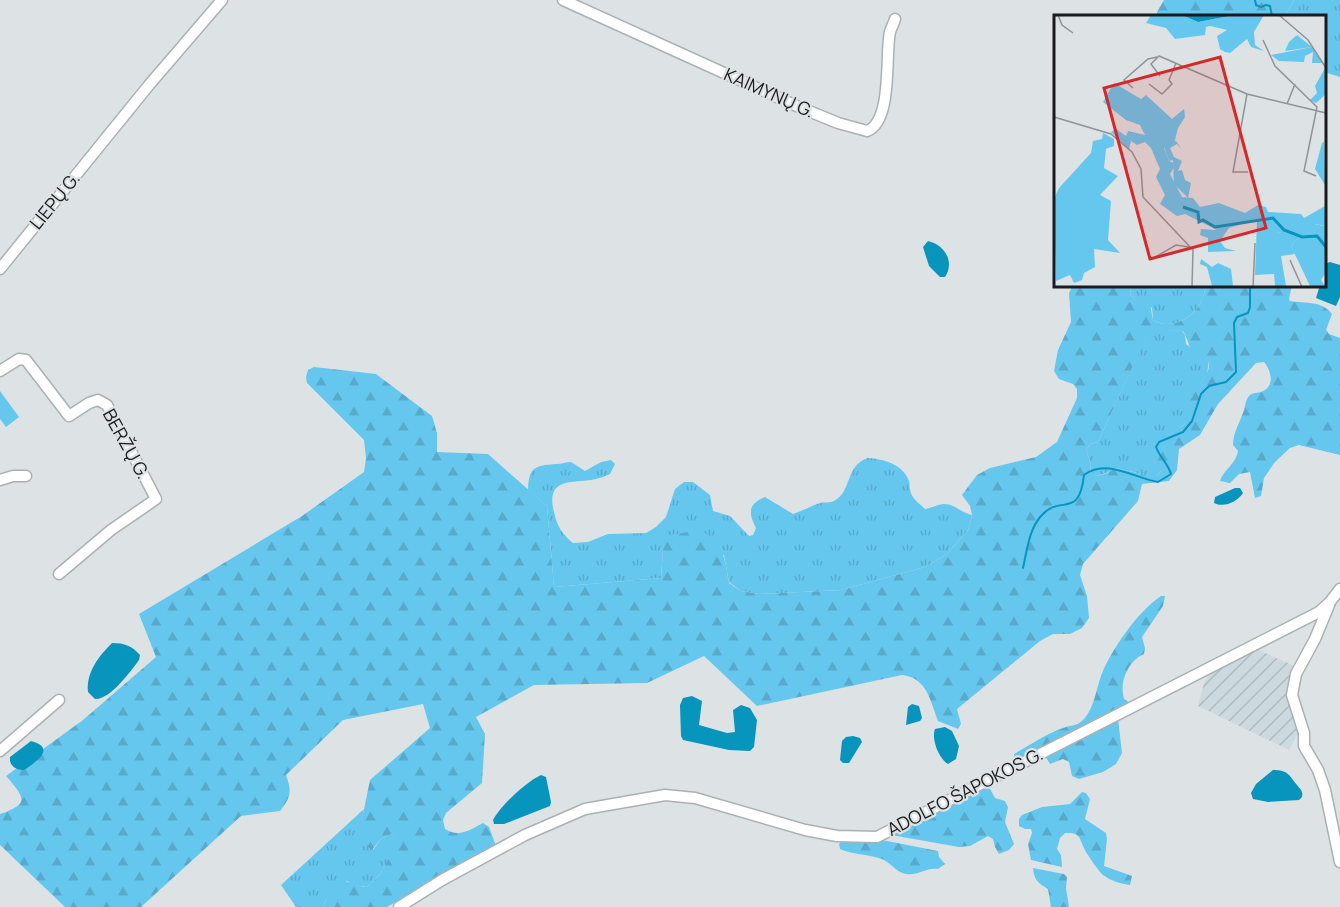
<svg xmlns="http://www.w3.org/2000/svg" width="1340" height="907" font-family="Manrope,sans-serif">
	<defs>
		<pattern id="industrial-furrows" width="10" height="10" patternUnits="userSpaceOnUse" patternTransform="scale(1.5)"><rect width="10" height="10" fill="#ccdae0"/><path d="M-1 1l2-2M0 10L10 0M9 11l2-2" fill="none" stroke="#afbac0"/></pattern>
		<pattern id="grass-tufts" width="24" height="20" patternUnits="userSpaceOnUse" patternTransform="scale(1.5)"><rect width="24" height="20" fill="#66c7ee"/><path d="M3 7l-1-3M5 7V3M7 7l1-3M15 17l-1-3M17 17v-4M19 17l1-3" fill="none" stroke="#58aacc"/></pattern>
		<pattern id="forest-firs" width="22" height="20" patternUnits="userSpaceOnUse" patternTransform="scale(1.5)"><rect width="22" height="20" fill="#66c7ee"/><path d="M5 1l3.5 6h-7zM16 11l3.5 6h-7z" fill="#58aacc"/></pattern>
	</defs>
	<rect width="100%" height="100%" fill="#dde3e5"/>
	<path fill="url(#industrial-furrows)" d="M1256 649 1297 667 1290 685 1301 728 1289 750 1198 706 1204 683 1210 673Z"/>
	<g fill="url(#grass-tufts)">
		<path d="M1294 0H1340V77L1324 72V16H1285Z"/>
		<path d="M1131 285H1206C1205 294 1200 306 1194 312 1184 323 1165 328 1153 320L1152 308 1136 301 1130 294Z"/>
		<path d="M1152 329 1182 331 1185 335 1186 344 1209 361 1207 374 1188 400 1186 406 1187 418 1184 425 1174 430 1150 455 1160 466 1161 471 1157 476H1150L1116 468C1108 472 1099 478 1090 474L1091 464 1086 450 1090 444 1098 442 1148 332Z"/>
		<path d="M868 458C883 459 903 464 909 481 910 484 909 487 910 490 912 499 919 503 925 509 932 508 938 504 944 504 955 504 961 513 972 515L968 530 947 554 925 567 841 590 760 594 741 591 729 582 724 555 663 550 661 578 554 587 547 506 528 490C529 466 535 466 556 464 562 464 566 462 571 462L585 471 601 462 611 460 615 464 610 474C605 476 601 478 596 479 573 484 545 476 554 512 557 526 562 534 573 543L588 542 608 534 646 533 656 527 666 517 675 489 684 482H693L710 495 713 511 730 516 749 536 753 535 756 528C748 512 748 504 765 497L793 514C802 511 811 506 820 503 824 502 830 503 834 501 852 492 845 465 868 458Z"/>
		<path d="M364 809 362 819 373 850 381 839 391 834 398 844 380 874 367 887 353 885 347 881 326 899 323 907H296L281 885Z"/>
	</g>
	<g fill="url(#forest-firs)" fill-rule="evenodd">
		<path d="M1164 0H1294L1285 16H1157V12Z"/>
		<path d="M1073 285H1131L1130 294 1136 301 1150 304 1153 320C1165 328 1184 323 1194 312 1200 306 1205 294 1206 285H1292L1289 299 1290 301C1306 304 1321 300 1332 314L1326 330 1329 334 1340 338V455L1299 445 1290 448 1275 462 1264 478 1261 496 1255 498 1250 472 1239 474 1230 483 1220 481C1224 469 1236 464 1238 451L1233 445C1233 433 1239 424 1243 413 1245 409 1245 403 1247 399 1251 391 1257 394 1263 391 1276 385 1270 369 1264 362L1256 363 1218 404 1200 435 1179 449 1177 470 1169 481 1142 484 1138 501 1083 564 1080 575 1087 596 1089 618 1082 628 1070 634H1053L1040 641 957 709 961 724 958 729 938 721C930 700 927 678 902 675L757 706 704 656 647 683 534 685 476 717 485 734 482 783 446 813 443 820 445 829C459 838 470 830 483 823L489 827 496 846 387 907H323L326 899 342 881C350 881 357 887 367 887L380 874 397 844 391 834 381 839 372 850 368 847 362 831V819L370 780 430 728 423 704 343 720 286 775C292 792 291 797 280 811L241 816 141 907H65L0 845V814C31 804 24 797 6 776L83 720 156 657 139 614 302 516 364 472 366 458 364 440 307 383 306 377 308 370 314 367 376 374 432 416 437 433V452L488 454 547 506 554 587 661 578 663 550 668 535 701 530C725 547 724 554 729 583L741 591 760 594 841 590 925 567 947 554 968 530 972 515 970 506 962 495 977 475 990 468 1036 457 1057 442 1077 398V389L1073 384 1059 379 1054 371 1058 350 1071 322 1069 293ZM1152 330 1183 331C1194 350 1184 352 1209 361 1211 377 1194 387 1187 400 1184 408 1188 416 1184 425 1174 430 1143 439 1150 455 1153 462 1159 464 1161 471L1157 476H1150L1116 468C1109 472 1099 479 1090 473L1091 464 1086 450 1090 444 1098 442 1148 333Z"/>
		<path d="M1161 596H1165L1163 606 1142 637 1145 648 1144 654C1128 661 1119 682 1124 699L1132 704 1117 710 1122 753 1116 764 1103 772 1079 779 1072 776 1069 762 1063 759 1050 764 1042 751 1015 761 1014 754C1030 745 1046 734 1063 728 1071 725 1078 726 1084 719 1094 708 1096 690 1101 676 1110 651 1139 610 1161 596Z"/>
		<path d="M988 785 995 798 1005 801 1008 807 1005 822 1014 844 1009 850 999 854 995 847 993 839 988 836 970 846 959 847 891 835Z"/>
		<path d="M1082 792 1086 793 1090 799 1085 819 1106 833 1107 839 1104 866 1132 876 1130 885C1121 884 1111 881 1103 875 1101 874 1085 852 1084 848 1079 837 1080 832 1065 833L1060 838 1057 849 1061 855 1062 867 1031 860 1028 844 1032 833 1031 829H1025L1019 826V819L1022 815 1042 807 1070 804Z"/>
		<path d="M882 840 938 851 939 857 945 864 938 869C927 867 918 876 906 874 896 872 891 863 882 859 868 854 854 855 840 849L839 844 842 841Z"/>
		<path d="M1033 868 1064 874 1067 877 1066 888 1069 907H1051L1048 889C1038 883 1034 880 1033 868Z"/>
	</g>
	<path fill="#66c7ee" d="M0 391 19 417 6 427 0 419Z"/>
	<g fill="#0794bd">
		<path d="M928 241C945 245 955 262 945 277H940L929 266 923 247Z"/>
		<path d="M1330 262 1340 265V297L1336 306 1316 298 1320 285H1324V275L1327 263Z"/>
		<path d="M1235 488H1240L1243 493C1237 502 1224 508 1214 503L1215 497Z"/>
		<path d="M112 643C125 643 132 646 140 655L139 660C131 671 110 700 95 699L88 692C86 672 99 656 112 643Z"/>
		<path d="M692 696 702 701 699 725 727 733 735 732 733 710 741 705 750 708 757 720 754 747 750 751 729 750 683 740 681 736 680 705 683 698Z"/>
		<path d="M912 704 919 706 922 718 920 721 906 725 908 707Z"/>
		<path d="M945 727 952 731 959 746 956 759 948 764C939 759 931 739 935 729Z"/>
		<path d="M853 736 860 738 862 742 849 763H843L840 760 842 741 846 737Z"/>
		<path d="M31 741C57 748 36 762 24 770 16 770 9 766 10 757Z"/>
		<path d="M1273 770C1288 770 1289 775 1297 785 1301 790 1303 791 1302 797L1299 800 1268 802 1253 799 1251 793 1256 784Z"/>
		<path d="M541 775 546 777 551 802 550 806 504 824H494L493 820C501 805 526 782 541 775Z"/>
	</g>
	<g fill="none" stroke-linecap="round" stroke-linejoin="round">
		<g stroke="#0794bd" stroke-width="2">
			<path d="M1255 0 1256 5 1261 7 1266 5 1270 6 1272 16"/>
			<path d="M1023 568C1027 551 1029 528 1042 515 1061 494 1079 520 1084 475 1106 458 1134 478 1158 482L1171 474C1168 463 1160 458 1156 447L1159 442 1183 432 1192 421 1201 394 1209 386 1226 382 1236 372 1234 323 1237 317 1248 313 1250 307V285"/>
		</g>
		<g stroke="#abb1b3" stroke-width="13">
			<g id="minor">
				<path d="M563 0 799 107 838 123 867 131C893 122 885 53 890 32 891 28 894 23 895 19"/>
				<path d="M0 269 149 85 222 0"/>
				<path d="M0 371 19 359 26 360 69 416 89 403 98 400 107 405 156 499 111 530 59 574"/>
				<path d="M0 480 13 476H26"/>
				<path d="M1329 605 1315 639 1296 674 1292 695 1304 733V746L1318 770 1325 790 1340 862"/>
				<path d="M0 751 59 700"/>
				<path d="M399 907 442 880 525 835 585 809 665 795 695 798 805 830 837 836 877 837 1319 612 1330 602 1340 589"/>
			</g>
		</g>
		<use href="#minor" stroke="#fff" stroke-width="10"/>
	</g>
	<g text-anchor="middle" stroke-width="4.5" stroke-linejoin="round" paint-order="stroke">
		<g font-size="18" fill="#191b1c" stroke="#dde3e5">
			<text transform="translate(769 93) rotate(24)" y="6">KAIMYNŲ G.</text>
			<text transform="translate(55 201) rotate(-51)" y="6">LIEPŲ G.</text>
			<text transform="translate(126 444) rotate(61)" y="6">BERŽŲ G.</text>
			<text transform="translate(965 792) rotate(-27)" y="6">ADOLFO ŠAPOKOS G.</text>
		</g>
	</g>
	<g transform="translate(1054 15)">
		<rect width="272" height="272" fill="#dde3e5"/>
		<path d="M243 20 258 32 231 36 235 27ZM122 126 128 135 123 129 116 133 120 142 128 146 124 156 128 155 131 165 137 168 134 183 120 169 119 145 115 146 110 132ZM146 196 164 201 168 196 186 202 181 207 165 203 161 209 145 206ZM220 202 223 217 247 220 237 231 241 239 227 241 232 271H221L220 259 201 260 203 206 211 207Z" fill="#66c7ee"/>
		<path d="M97 0H128L144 7 180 0H210L200 17 201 30 210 36 197 32 193 24 176 38 171 37 166 34 163 21 173 15 156 11 152 12 151 20 121 24 112 13 92 8ZM258 32 269 48H258L259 37 251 41 250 47 225 46 217 40ZM271 53V80L262 88 256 85 263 78 261 71ZM60 68 87 84 92 80 118 104 130 94 131 102 124 113 120 129 110 133 115 146 122 149 116 159 128 182 139 183 146 192 165 188 191 198 204 190 212 192 214 197 247 199 250 203 271 191V211L261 209 258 220 252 222 222 217 220 202 213 207 198 206 175 213 166 226 171 233 182 236 154 237V223L146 220 147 214 163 215 131 199 123 201 106 189 111 180 102 162 106 154 97 133 91 127 83 130 77 126 75 134 57 117 62 114 72 121 74 116 91 120 86 110 72 105 49 87ZM49 118 60 124V131L52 134 50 153 64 161 46 180 57 186 54 225 66 238 40 234 41 252 30 258 28 265 20 268 16 260 2 266 0 184 5 173 37 138 39 126 48 124ZM271 126 270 127 271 170 261 154 268 128ZM147 244 158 252 164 248 177 254 179 271H158L153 252 146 249Z" fill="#66c7ee"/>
		<path d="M260 209 271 211V259L267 265 271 271H256L237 231 247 220 257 221Z" fill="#66c7ee"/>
		<path d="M128 0H180L144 7Z" fill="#0794bd"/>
		<path fill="none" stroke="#0794bd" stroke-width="3" d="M129 192 144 197 145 207 149 205 161 212 219 203 230 215 248 222 263 221 272 232"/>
		<path fill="none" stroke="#8f9395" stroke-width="1.5" d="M4 0 8 10 19 18M225 0 254 25 272 53M209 25 221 51 263 92 262 97M106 61 97 49 105 41 193 79 272 98M95 69 108 79 118 69 115 65 122 48M79 73 70 65 94 44 103 42M193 79 179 157H194M233 89 241 69M0 102 57 119 78 137 87 154 89 182 139 235 138 272M262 161 250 156 262 97M98 244 122 230 135 232M236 245 248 272M199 272 201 228"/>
		<path fill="#d62828" fill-opacity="0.15" stroke="#d62828" stroke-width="3" d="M166 42 212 213 96 244 50 73Z"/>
		<rect width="272" height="272" fill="none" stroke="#191b1c" stroke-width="3"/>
	</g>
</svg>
